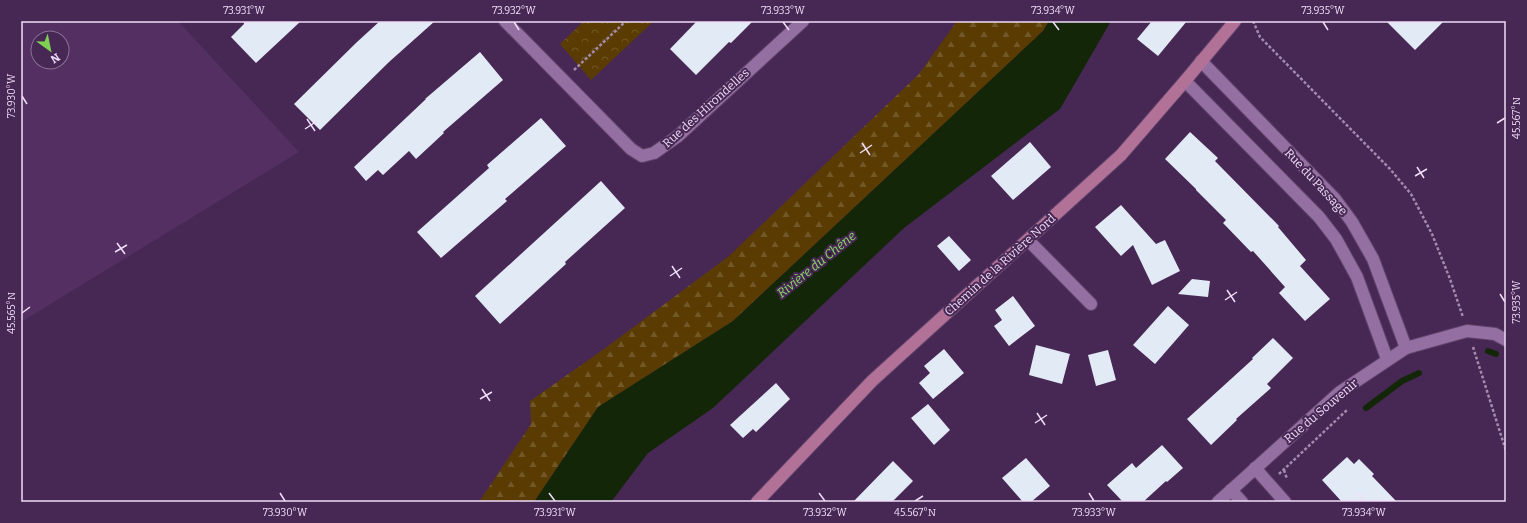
<svg xmlns="http://www.w3.org/2000/svg" width="1527" height="523" font-family="Bitter,serif">
	<defs>
		<pattern id="forest-firs" width="22" height="20" patternUnits="userSpaceOnUse"><rect width="22" height="20" fill="#5a3c02"/><path d="M5 1l3.5 6h-7zM16 11l3.5 6h-7z" fill="#725828"/></pattern>
		<pattern id="park-crowns" width="20" height="18" patternUnits="userSpaceOnUse"><rect width="20" height="18" fill="#5a3c02"/><path d="M2 6a3 3 0 1 1 6 0M12 15a3 3 0 1 1 6 0" fill="none" stroke="#725828"/></pattern>
	</defs>
	<rect width="100%" height="100%" fill="#472754"/>
	<path fill="#543062" fill-rule="evenodd" d="M21 21H178L299 152 21 322ZM38 38H62V62H38Z"/>
	<path fill="url(#forest-firs)" d="M957 21H1049L1043 31 733 321 598 407 534 502H479L531 424 530 401 604 349 729 256 919 74Z"/>
	<path fill="url(#park-crowns)" d="M584 21H654L591 80 560 44Z"/>
	<path fill="#132708" d="M1049 21H1111L1060 109 904 228 713 408 648 453 611 502H534L598 407 733 321 1043 31Z"/>
	<g fill="none" stroke-linecap="round" stroke-linejoin="round">
		<g stroke="#132708" stroke-width="6">
			<path d="M1488 351 1496 354"/>
			<path d="M1366 408 1402 381 1419 373"/>
		</g>
	</g>
	<g fill="#e2eaf5">
		<path d="M247 21H301L256 63 231 37Z"/>
		<path d="M380 21H435L389 62 320 130 294 104 357 42Z"/>
		<path d="M697 21H753L731 43 729 42 696 75 670 49Z"/>
		<path d="M1152 21H1187L1158 56 1137 39Z"/>
		<path d="M1386 21H1444L1415 50Z"/>
		<path d="M480 52 503 80 443 132 444 133 416 159 409 151 383 175 378 170 366 181 354 167 426 99H425Z"/>
		<path d="M541 118 566 146 505 199 507 201 441 258 417 232 489 168 487 165Z"/>
		<path d="M1190 132 1218 158 1215 161 1279 226 1278 227 1306 260 1300 266 1330 299 1305 321 1279 293 1285 287 1253 251 1251 252 1223 223 1226 220 1196 190V189L1165 159Z"/>
		<path d="M1030 142 1051 167 1013 200 991 176Z"/>
		<path d="M601 181 625 208 565 262 566 264 500 324 475 296Z"/>
		<path d="M1121 205 1156 244 1165 240 1180 271 1152 285 1133 245 1121 256 1095 227Z"/>
		<path d="M949 236 971 260 959 271 937 246Z"/>
		<path d="M1192 279 1210 281 1208 297 1178 294Z"/>
		<path d="M1013 296 1035 326 1009 346 994 326 1002 320 995 310Z"/>
		<path d="M1168 306 1189 325 1155 364 1133 345Z"/>
		<path d="M1273 338 1293 358 1267 384 1271 388 1236 419 1237 420 1211 445 1187 419 1253 359 1252 358Z"/>
		<path d="M1036 345 1070 354 1062 384 1029 375Z"/>
		<path d="M944 349 964 373 933 399 919 383 930 373 924 366Z"/>
		<path d="M1108 350 1116 380 1096 386 1088 355Z"/>
		<path d="M776 383 790 399 756 432 753 429 743 438 730 425Z"/>
		<path d="M928 404 950 430 934 445 911 418Z"/>
		<path d="M1162 445 1183 468 1167 482 1166 481 1143 502H1123L1107 485 1132 463 1136 468Z"/>
		<path d="M1347 457 1354 464 1359 459 1374 474 1372 476 1397 502H1342L1322 480Z"/>
		<path d="M1026 458 1050 486 1031 502H1023L1002 478Z"/>
		<path d="M893 461 913 481 892 502H853Z"/>
	</g>
	<g fill="none" stroke-linecap="round" stroke-linejoin="round">
		<g stroke="#60436a" stroke-width="14">
			<g id="street">
				<path d="M505 21 631 149 642 156 654 153 678 136 803 21"/>
				<path d="M1201 61 1335 199 1352 222 1373 259 1406 348"/>
				<path d="M1185 81 1319 217 1336 239 1357 277 1387 359"/>
				<path d="M1028 240 1091 304"/>
				<path d="M1255 468 1285 502"/>
				<path d="M1231 490 1242 502"/>
				<path d="M1218 502 1340 392 1406 348 1467 331 1495 334 1506 340"/>
			</g>
		</g>
		<g stroke="#60436a" stroke-width="14">
			<path id="secondary" d="M757 502 872 381 1121 155 1185 81 1235 21"/>
		</g>
		<g stroke="#a48bae" stroke-width="2.5" stroke-dasharray="3 2" stroke-linecap="butt">
			<path d="M1253 21 1260 37 1390 169 1411 194 1432 234 1450 279 1463 317"/>
			<path d="M574 70 626 21"/>
			<path d="M1473 347 1506 451"/>
			<path d="M1284 470 1287 479"/>
			<path d="M1279 474 1347 410"/>
		</g>
		<use href="#street" stroke="#9470a2" stroke-width="12"/>
		<use href="#secondary" stroke="#b27298" stroke-width="12"/>
	</g>
	<path fill="none" stroke="#f0ddf8" stroke-width="1.5" d="M244 22 249 30M514 22 519 30M783 22 789 30M1053 22 1059 30M1323 22 1328 30M22 96 27 104M307 119 315 131M1497 123 1505 118M305 129 317 121M862 143 870 155M860 153 872 145M1417 167 1424 178M1415 176 1427 169M117 243 125 254M115 252 127 245M672 266 680 278M670 276 682 268M1227 290 1235 302M1500 294 1505 302M1225 300 1237 292M22 313 30 307M482 389 490 401M480 399 492 392M1037 413 1045 425M1035 423 1047 415M280 493 285 501M549 493 555 501M819 493 825 501M1089 493 1094 501M1359 493 1364 501M915 501 923 496"/>
	<g text-anchor="middle" stroke-width="4" stroke-linejoin="round" paint-order="stroke">
		<g font-size="12" fill="#f0ddf8" stroke="#472754">
			<text transform="translate(706 108) rotate(-42)" y="4">Rue des Hirondelles</text>
			<text transform="translate(1316 182) rotate(47)" y="4">Rue du Passage</text>
			<text transform="translate(1000 265) rotate(-42)" y="4">Chemin de la Rivière Nord</text>
			<text transform="translate(1321 411) rotate(-40)" y="4">Rue du Souvenir</text>
		</g>
		<g font-size="13" font-style="italic" fill="#8cdc63" stroke="#472754">
			<text transform="translate(816 264) rotate(-39)" y="5">Rivière du Chêne</text>
		</g>
	</g>
	<rect width="1527" height="523" fill="none" stroke="#472754" stroke-width="44"/>
	<g transform="translate(50 50) rotate(147)"><circle r="19" fill="#472754" stroke="#8b7096"/>
	<path d="M0-3L7 15L0 10L-7 15Z" fill="#7fd052"/>
	<text y="-6" font-size="11" font-weight="bold" text-anchor="middle" fill="#f0ddf8">N</text>
	</g>
	<rect x="22" y="22" width="1483" height="479" fill="none" stroke="#f0ddf8" stroke-width="1.5"/>
	<g font-size="10" text-anchor="middle" fill="#f0ddf8">
		<text x="244" y="14">73.931°W</text>
		<text x="514" y="14">73.932°W</text>
		<text x="783" y="14">73.933°W</text>
		<text x="1053" y="14">73.934°W</text>
		<text x="1323" y="14">73.935°W</text>
		<text transform="translate(11 96) rotate(-90)" y="4">73.930°W</text>
		<text transform="translate(1516 118) rotate(-90)" y="4">45.567°N</text>
		<text transform="translate(1516 302) rotate(-90)" y="4">73.935°W</text>
		<text transform="translate(11 313) rotate(-90)" y="4">45.565°N</text>
		<text x="285" y="516">73.930°W</text>
		<text x="555" y="516">73.931°W</text>
		<text x="825" y="516">73.932°W</text>
		<text x="915" y="516">45.567°N</text>
		<text x="1094" y="516">73.933°W</text>
		<text x="1364" y="516">73.934°W</text>
	</g>
</svg>
